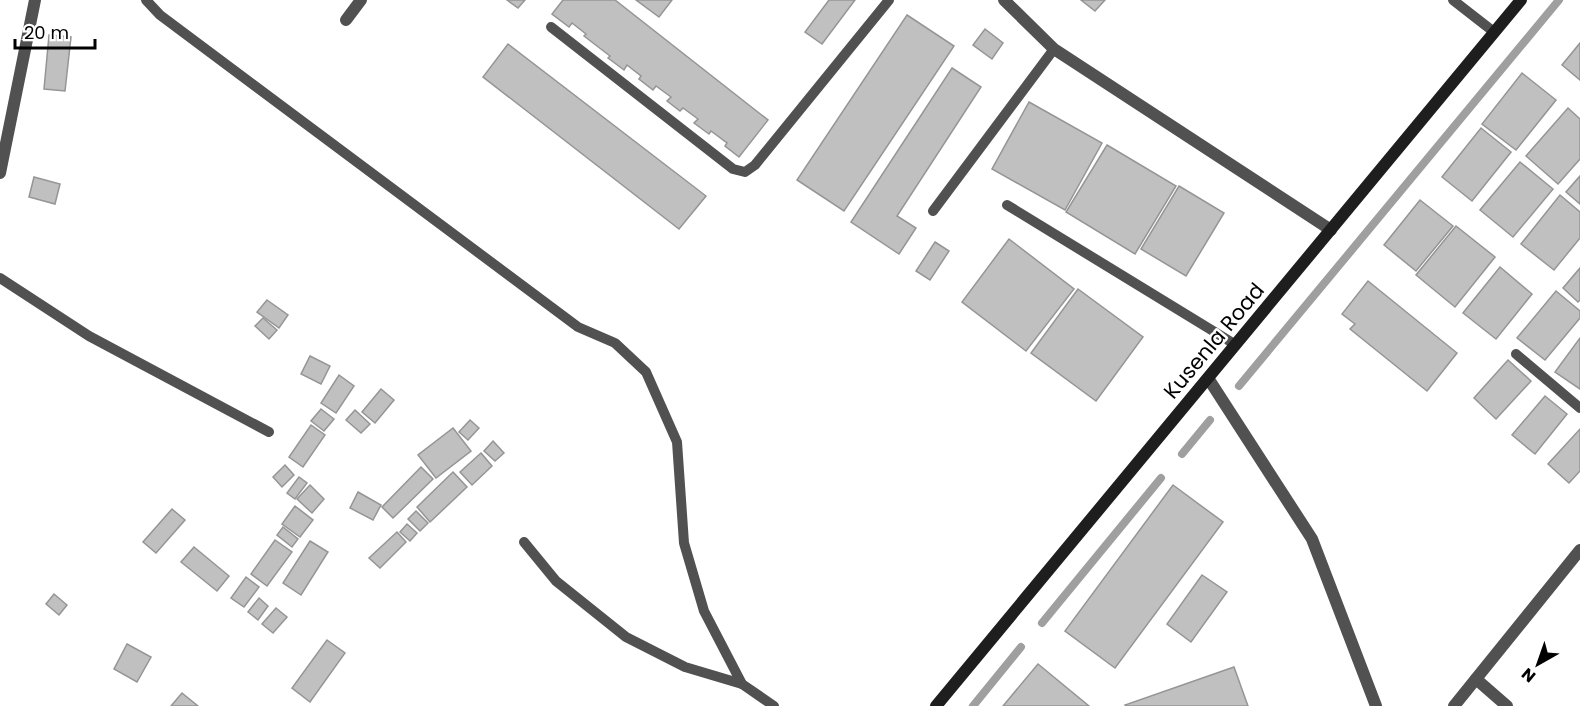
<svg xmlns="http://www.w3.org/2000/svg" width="1580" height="706" font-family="Poppins,sans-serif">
	<rect width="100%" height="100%" fill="#fff"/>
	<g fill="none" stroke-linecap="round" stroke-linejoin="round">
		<g stroke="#9f9f9f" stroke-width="8">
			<path d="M1239 386 1559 0"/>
			<path d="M1182 454 1210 420"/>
			<path d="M1042 623 1161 478"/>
			<path d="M973 706 1021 647"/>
		</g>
	</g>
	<g fill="#c0c0c0" stroke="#959595" stroke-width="1.5">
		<path d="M507 0H525L518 8Z"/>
		<path d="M563 0H615L768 120 739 157 725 146 727 143 711 131 709 134 694 123 698 119 683 108 680 111 667 101 671 97 656 86 653 90 639 79 641 76 627 65 624 70 608 58 610 56 584 36 586 34 572 23 569 27 552 14Z"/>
		<path d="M636 0H672L659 17Z"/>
		<path d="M829 0H855L822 44 805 32Z"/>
		<path d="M1081 0H1105L1095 11Z"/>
		<path d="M907 15 954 46 844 211 797 180Z"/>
		<path d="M985 29 1003 43 992 59 973 45Z"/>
		<path d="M49 35 71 37 65 91 44 89Z"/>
		<path d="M1580 43V80L1562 65Z"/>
		<path d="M508 44 706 196 679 229 483 77Z"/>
		<path d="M952 68 981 87 897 216 916 228 899 254 851 222Z"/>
		<path d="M1522 73 1556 100 1516 150 1482 124Z"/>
		<path d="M1029 102 1102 143 1065 210 992 169Z"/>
		<path d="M1568 108 1580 119V159L1558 184 1526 156Z"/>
		<path d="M1481 128 1511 152 1472 201 1442 177Z"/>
		<path d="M1107 145 1176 186 1135 254 1066 212Z"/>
		<path d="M1520 162 1553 189 1513 237 1480 210Z"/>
		<path d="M1580 176V204L1566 192Z"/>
		<path d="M34 177 60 184 55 204 29 197Z"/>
		<path d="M1179 186 1224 213 1186 276 1141 249Z"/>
		<path d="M1560 195 1580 212V238L1554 270 1521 244Z"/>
		<path d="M1420 200 1453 226 1416 271 1384 245Z"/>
		<path d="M1456 226 1495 257 1455 307 1416 275Z"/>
		<path d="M1009 239 1074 289 1026 351 962 302Z"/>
		<path d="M935 242 949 251 930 280 916 271Z"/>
		<path d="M1500 267 1532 294 1496 339 1463 313Z"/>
		<path d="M1580 268V300L1578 302 1563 288Z"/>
		<path d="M1368 281 1457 353 1427 391 1350 329 1355 324 1342 314Z"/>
		<path d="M1078 289 1143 337 1096 401 1031 353Z"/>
		<path d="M1556 291 1580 311V318L1545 360 1517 338Z"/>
		<path d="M267 300 288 315 279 328 257 312Z"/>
		<path d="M263 318 277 330 269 339 255 326Z"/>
		<path d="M1580 338V389L1555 372Z"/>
		<path d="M310 356 330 366 321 384 301 374Z"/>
		<path d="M1508 360 1531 381 1496 419 1474 398Z"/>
		<path d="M339 375 354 386 336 413 321 403Z"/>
		<path d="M381 389 394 400 375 423 362 412Z"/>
		<path d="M1545 396 1567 414 1535 454 1512 435Z"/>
		<path d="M321 409 334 419 324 431 311 421Z"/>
		<path d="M355 410 370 424 361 433 346 420Z"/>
		<path d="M470 420 479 428 468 440 459 432Z"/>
		<path d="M311 425 325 435 303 467 289 457Z"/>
		<path d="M453 428 471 451 436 478 418 455Z"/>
		<path d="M1580 429V471L1569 483 1548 464Z"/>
		<path d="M493 441 504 453 495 461 484 451Z"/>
		<path d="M481 453 492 466 472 485 460 472Z"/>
		<path d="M285 465 294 475 282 487 273 477Z"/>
		<path d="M421 467 433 479 393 518 382 507Z"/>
		<path d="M453 472 467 487 430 522 417 507Z"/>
		<path d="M299 477 307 483 295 499 287 493Z"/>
		<path d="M310 485 324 499 312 513 297 499Z"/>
		<path d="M1173 485 1223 522 1115 668 1065 631Z"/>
		<path d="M358 492 381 505 373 520 350 508Z"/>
		<path d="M295 506 313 520 300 537 282 524Z"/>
		<path d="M172 509 185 520 156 553 143 542Z"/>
		<path d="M416 511 428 523 420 531 408 519Z"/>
		<path d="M407 524 417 533 410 541 400 532Z"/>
		<path d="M283 527 298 539 292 547 277 535Z"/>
		<path d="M397 532 406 542 380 568 369 558Z"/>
		<path d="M275 540 292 552 267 586 251 574Z"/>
		<path d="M310 541 328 552 301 595 283 583Z"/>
		<path d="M194 547 229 576 217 591 181 562Z"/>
		<path d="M1202 575 1227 592 1191 642 1167 624Z"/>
		<path d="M246 577 259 587 244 607 231 598Z"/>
		<path d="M54 594 67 605 59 615 46 604Z"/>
		<path d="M259 598 268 606 258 620 248 612Z"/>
		<path d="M276 608 287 617 273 633 262 624Z"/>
		<path d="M327 640 345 653 310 702 292 688Z"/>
		<path d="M127 644 151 657 137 682 114 669Z"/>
		<path d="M1038 664 1089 706H1003Z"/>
		<path d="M1234 667 1248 706H1126L1125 705Z"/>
		<path d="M182 693 198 706H171Z"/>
	</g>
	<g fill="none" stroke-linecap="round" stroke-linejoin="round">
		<g stroke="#515151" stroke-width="10">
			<path d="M146 0 160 15 578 327 615 343 646 372 677 442 684 543 704 611 742 684 774 706"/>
			<path d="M1453 0 1494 32"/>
			<path d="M551 27 733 169 745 172 755 165 889 0"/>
			<path d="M1007 205 1236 345"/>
			<path d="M933 211 1054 49"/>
			<path d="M0 278 89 336 269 432"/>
			<path d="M1516 354 1580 408"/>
			<path d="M524 542 556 581 626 637 685 667 742 684"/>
		</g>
		<g stroke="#515151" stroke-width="12">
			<path d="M1004 0 1054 49 1331 230"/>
			<path d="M346 20 361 0"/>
			<path d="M0 173 35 0"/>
			<path d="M1208 378 1312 539 1376 706"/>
			<path d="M1476 679 1507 706"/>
			<path d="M1454 706 1580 550"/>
		</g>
		<path stroke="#1e1e1e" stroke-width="12" d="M936 706 1521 0"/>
	</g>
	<g text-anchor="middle" stroke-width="5" stroke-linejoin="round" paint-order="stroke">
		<g font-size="21" fill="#000" stroke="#fff">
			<text transform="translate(1214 341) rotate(-50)" y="7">Kusenla Road</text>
		</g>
	</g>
	<g transform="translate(1538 664) rotate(220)" stroke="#ffffff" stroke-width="4.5" paint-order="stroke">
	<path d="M0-4.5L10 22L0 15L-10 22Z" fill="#000000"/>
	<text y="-9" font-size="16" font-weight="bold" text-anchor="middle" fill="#000000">N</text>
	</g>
	<path d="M15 39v9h80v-9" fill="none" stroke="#000000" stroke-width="3"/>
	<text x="24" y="39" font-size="18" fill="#000000" stroke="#ffffff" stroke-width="4.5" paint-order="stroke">20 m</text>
</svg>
